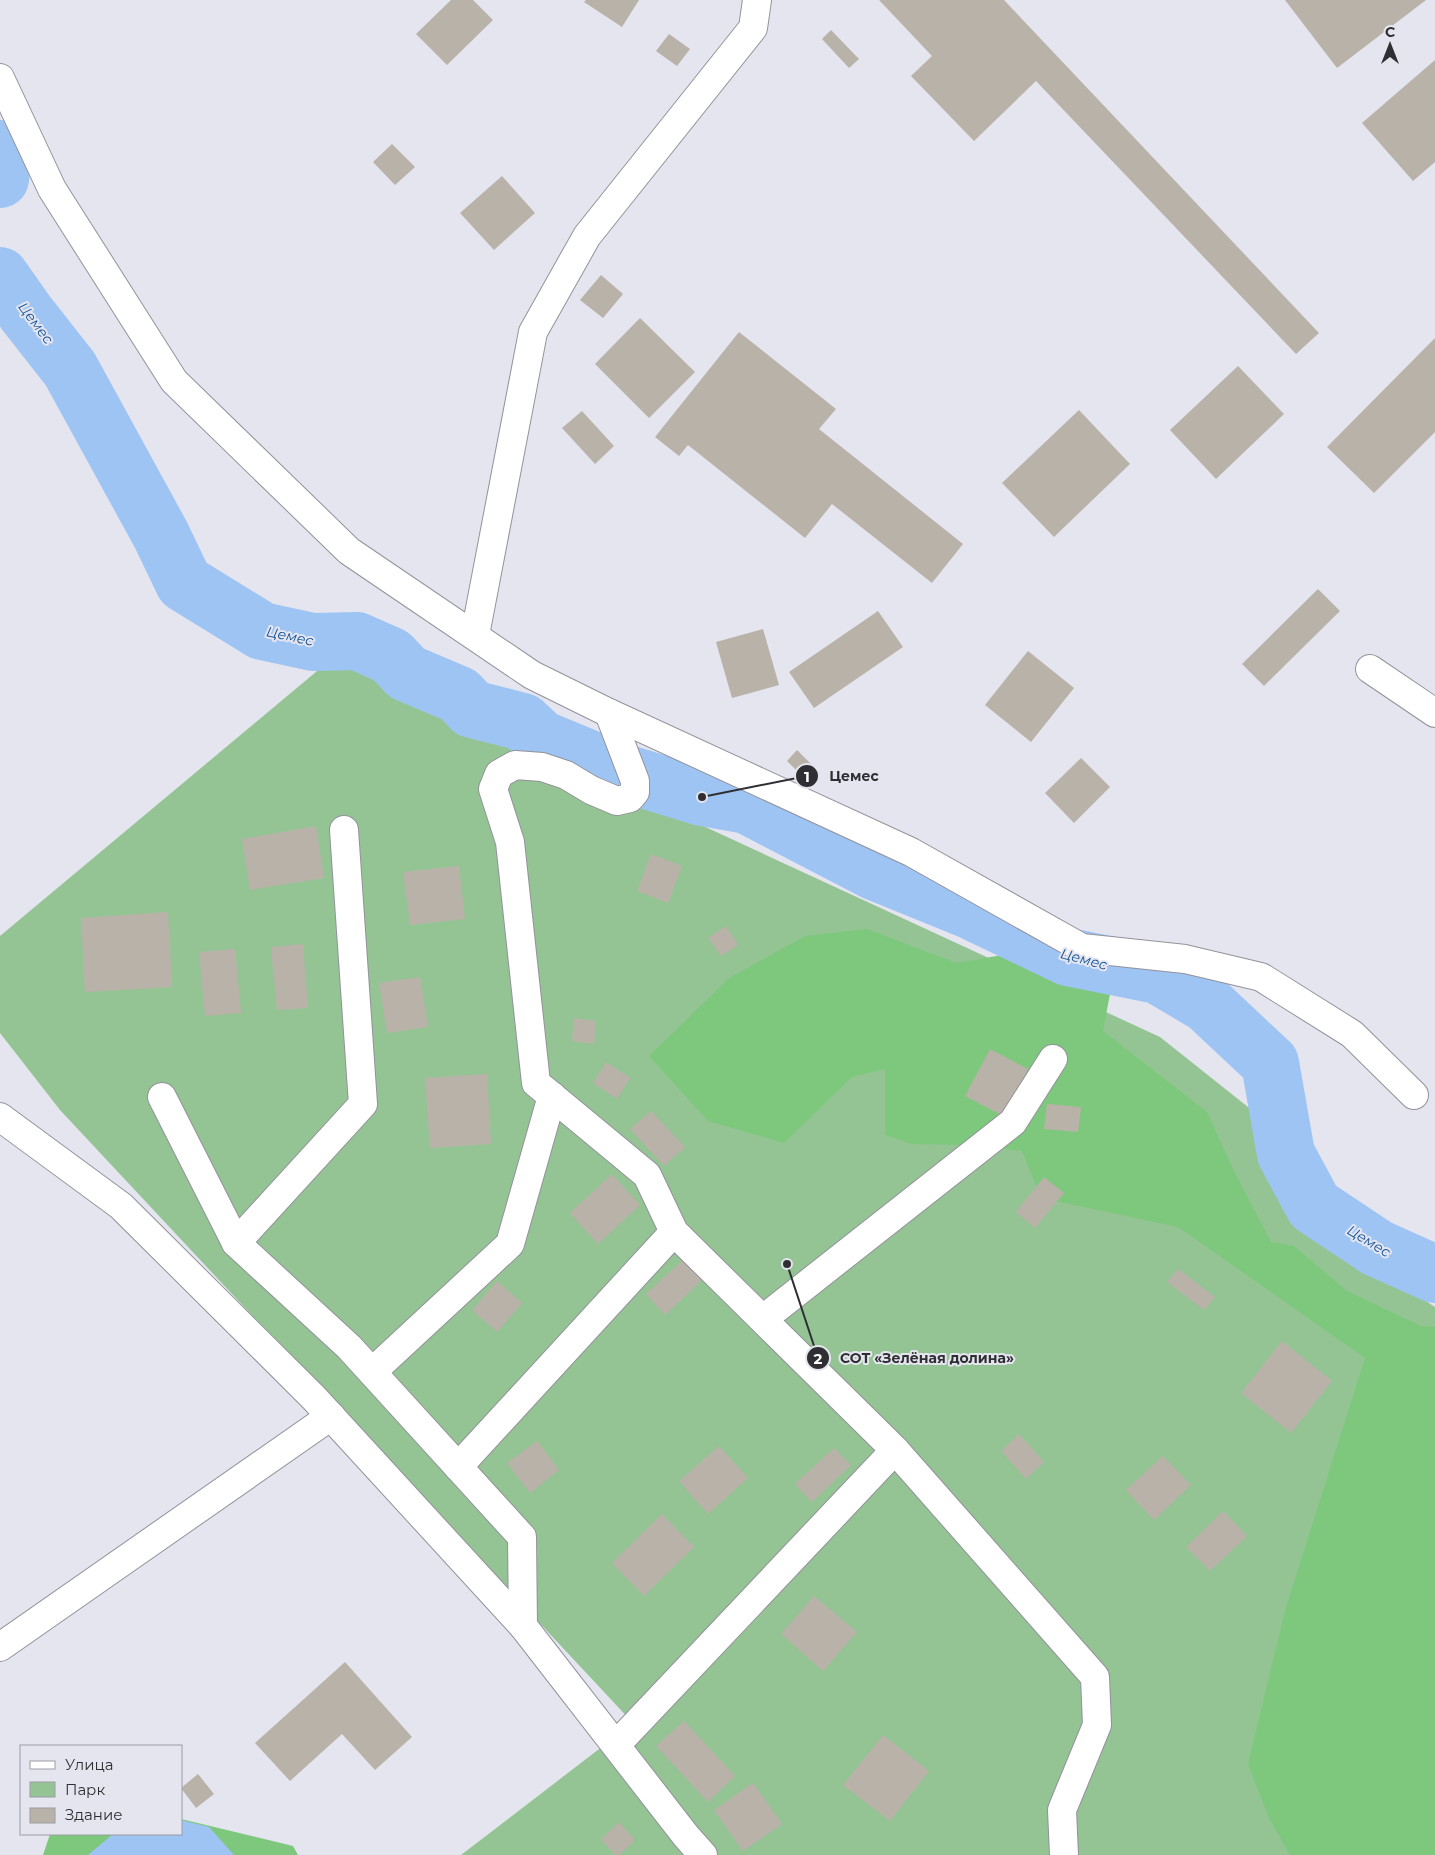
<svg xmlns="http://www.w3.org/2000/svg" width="1435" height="1855" font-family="Montserrat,sans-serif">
	<rect width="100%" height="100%" fill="#e5e5f0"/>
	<path fill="#95c494" d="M335 656 1160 1037 1253 1111 1306 1222 1435 1307V1855H461L633 1723 60 1110 0 1033V936Z"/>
	<g fill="#7dc87c">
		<path d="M867 929 956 963 1014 953 1110 994 1103 1031 1207 1112 1234 1171 1271 1242 1294 1246 1347 1291 1421 1326 1435 1327V1855H1290L1269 1818 1248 1764 1285 1611 1365 1358 1178 1227 1041 1198 1022 1151 967 1145 912 1144 885 1135V1069L852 1077 784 1143 708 1121 649 1056 729 978 805 936Z"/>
		<path d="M181 1819 293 1846 298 1855H43L50 1834H181Z"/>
	</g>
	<path fill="#9ec4f3" d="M181 1820 209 1827 234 1855H88L113 1834H181Z"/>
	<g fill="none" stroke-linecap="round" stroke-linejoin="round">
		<g stroke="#9ec4f3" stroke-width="58">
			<path d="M0 149 3 156 0 179"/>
			<path d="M0 276 26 313 70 369 161 535 184 583 262 631 313 642 357 641 391 656 407 673 459 695 472 709 523 722 541 739 621 772 702 797 747 805 876 872 972 911 1068 957 1158 975 1207 1004 1270 1063 1286 1154 1314 1206 1377 1248 1435 1274"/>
		</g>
	</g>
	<g fill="#b9b2a9">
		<path d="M451 0H473L493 20 447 65 416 34Z"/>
		<path d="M586 0H639L622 27 584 2Z"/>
		<path d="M879 0H1004L1319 333 1296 354 1036 81 974 141 911 76 932 56Z"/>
		<path d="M1285 0H1426L1337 68Z"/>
		<path d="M831 30 859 59 849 68 822 39Z"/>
		<path d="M669 34 690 49 677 66 656 51Z"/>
		<path d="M1435 60V162L1413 181 1362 123Z"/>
		<path d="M392 144 415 167 395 185 373 162Z"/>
		<path d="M502 176 535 213 494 250 460 213Z"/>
		<path d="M601 275 623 294 603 318 580 300Z"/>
		<path d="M640 318 695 372 649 418 595 364Z"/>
		<path d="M739 332 836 409 819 429 963 544 932 583 832 504 805 538 688 445 679 456 655 437Z"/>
		<path d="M1435 338V432L1374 493 1327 447Z"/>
		<path d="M1238 366 1284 414 1216 479 1170 430Z"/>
		<path d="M1079 410 1130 464 1054 537 1002 483Z"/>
		<path d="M582 411 614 446 595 464 562 428Z"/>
		<path d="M1318 589 1340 611 1264 686 1242 664Z"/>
		<path d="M878 611 903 647 814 708 789 672Z"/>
		<path d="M763 629 779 685 732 698 716 642Z"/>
		<path d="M1028 651 1074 688 1031 742 985 705Z"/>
		<path d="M797 750 820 773 809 783 787 761Z"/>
		<path d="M1081 758 1110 787 1074 823 1045 793Z"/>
		<path d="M316 826 324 878 250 890 242 839Z"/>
		<path d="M651 854 682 866 668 903 637 891Z"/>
		<path d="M459 866 465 919 410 925 403 872Z"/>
		<path d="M168 912 172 987 85 992 81 918Z"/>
		<path d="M726 926 738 945 721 956 708 938Z"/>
		<path d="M303 944 308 1008 277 1010 271 947Z"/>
		<path d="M235 949 241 1013 205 1016 199 952Z"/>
		<path d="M420 977 428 1027 387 1033 379 983Z"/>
		<path d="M574 1018 596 1021 594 1044 572 1041Z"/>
		<path d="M990 1049 1028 1069 1003 1116 965 1096Z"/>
		<path d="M606 1062 630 1078 617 1099 593 1083Z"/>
		<path d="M487 1074 491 1144 430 1148 425 1078Z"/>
		<path d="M1047 1104 1081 1107 1078 1132 1044 1129Z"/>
		<path d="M651 1111 685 1147 664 1166 630 1129Z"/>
		<path d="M612 1174 640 1205 598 1244 570 1213Z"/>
		<path d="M1044 1177 1064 1193 1035 1228 1016 1212Z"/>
		<path d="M685 1258 704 1278 665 1315 646 1294Z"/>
		<path d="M1178 1269 1215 1297 1204 1310 1167 1282Z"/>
		<path d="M497 1281 522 1303 497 1332 472 1310Z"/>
		<path d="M1282 1341 1332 1381 1291 1433 1241 1393Z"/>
		<path d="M1019 1434 1044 1462 1026 1479 1001 1451Z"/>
		<path d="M537 1441 559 1470 530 1493 507 1463Z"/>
		<path d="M719 1446 748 1478 708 1514 679 1481Z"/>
		<path d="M834 1448 851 1465 812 1502 795 1484Z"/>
		<path d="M1163 1456 1191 1485 1154 1520 1126 1490Z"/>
		<path d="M1223 1511 1247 1536 1210 1571 1186 1547Z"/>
		<path d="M662 1514 694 1547 644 1596 612 1563Z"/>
		<path d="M814 1596 857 1632 823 1671 781 1634Z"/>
		<path d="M345 1662 412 1737 375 1770 342 1734 290 1781 255 1743Z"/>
		<path d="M684 1721 735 1776 708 1802 656 1746Z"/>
		<path d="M883 1735 929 1771 890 1821 843 1785Z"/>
		<path d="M198 1774 214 1794 196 1808 181 1788Z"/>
		<path d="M753 1783 782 1824 743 1851 714 1810Z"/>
		<path d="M619 1822 635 1840 619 1855H615L601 1839Z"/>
	</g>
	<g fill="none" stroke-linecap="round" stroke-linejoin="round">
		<g stroke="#92929b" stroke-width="30">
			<g id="minor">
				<path d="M0 78 52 189 174 381 349 551 532 675 609 713 911 852 1082 948 1185 959 1261 977 1352 1034 1414 1095"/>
				<path d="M475 635 533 332 587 236 753 28 757 0"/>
				<path d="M1370 669 1435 713"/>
				<path d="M609 713 635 781V792L630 798 617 801 591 790 566 775 542 767 515 765 499 774 493 789 510 842 536 1083 647 1175 674 1232 895 1450 1095 1677 1097 1725 1062 1810 1064 1855"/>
				<path d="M162 1097 236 1243 349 1347 522 1537 523 1626"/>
				<path d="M0 1117 121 1206 314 1398 523 1626 686 1836 703 1855"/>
				<path d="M236 1243 363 1104 344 830"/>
				<path d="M763 1319 1013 1122 1053 1059"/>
				<path d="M372 1372 510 1244 552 1096"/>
				<path d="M458 1467 674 1232"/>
				<path d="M0 1647 331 1416"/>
				<path d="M616 1745 895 1450"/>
			</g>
		</g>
		<use href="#minor" stroke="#fff" stroke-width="28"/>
	</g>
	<g text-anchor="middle" stroke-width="4" stroke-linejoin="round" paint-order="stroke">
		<g font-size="14" font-style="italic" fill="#105397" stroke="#e5e5f0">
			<text transform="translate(36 323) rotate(53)" y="5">Цемес</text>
			<text transform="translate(290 636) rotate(12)" y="5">Цемес</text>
			<text transform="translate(1084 959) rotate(15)" y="5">Цемес</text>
			<text transform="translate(1369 1241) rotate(31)" y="5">Цемес</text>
		</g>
	</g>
	<path fill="none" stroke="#2f2f33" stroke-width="2" d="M702 797L807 776M787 1264L818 1358"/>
	<g fill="#2f2f33" stroke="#e5e5f0" stroke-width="2">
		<circle cx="702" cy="797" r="5"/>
		<circle cx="787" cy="1264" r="5"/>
		<circle cx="807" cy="776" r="12"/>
		<circle cx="818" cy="1358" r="12"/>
	</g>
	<g font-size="15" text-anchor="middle" font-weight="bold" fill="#fff">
		<text x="807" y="782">1</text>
		<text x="818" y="1364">2</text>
	</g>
	<g font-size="14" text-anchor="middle" font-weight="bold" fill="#2f2f33" stroke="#e5e5f0" stroke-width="4" stroke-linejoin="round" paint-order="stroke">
		<text x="854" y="781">Цемес</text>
		<text x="927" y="1363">СОТ «Зелёная долина»</text>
	</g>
	<rect x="20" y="1745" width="162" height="90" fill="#e5e5f0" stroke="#9c9ca4"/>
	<rect x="30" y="1761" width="25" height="8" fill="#ffffff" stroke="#9c9ca4"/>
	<text x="65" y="1770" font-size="15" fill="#2f2f33">Улица</text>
	<rect x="30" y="1782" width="25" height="15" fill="#95c494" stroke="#9c9ca4"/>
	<text x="65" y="1795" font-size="15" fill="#2f2f33">Парк</text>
	<rect x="30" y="1808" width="25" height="15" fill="#b9b2a9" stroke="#9c9ca4"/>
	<text x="65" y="1820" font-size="15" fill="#2f2f33">Здание</text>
	<g transform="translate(1390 45)" stroke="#e5e5f0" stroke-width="4" paint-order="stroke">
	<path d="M0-4L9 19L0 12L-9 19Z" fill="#2f2f33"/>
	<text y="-8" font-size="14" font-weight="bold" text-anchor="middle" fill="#2f2f33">С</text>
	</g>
</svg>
